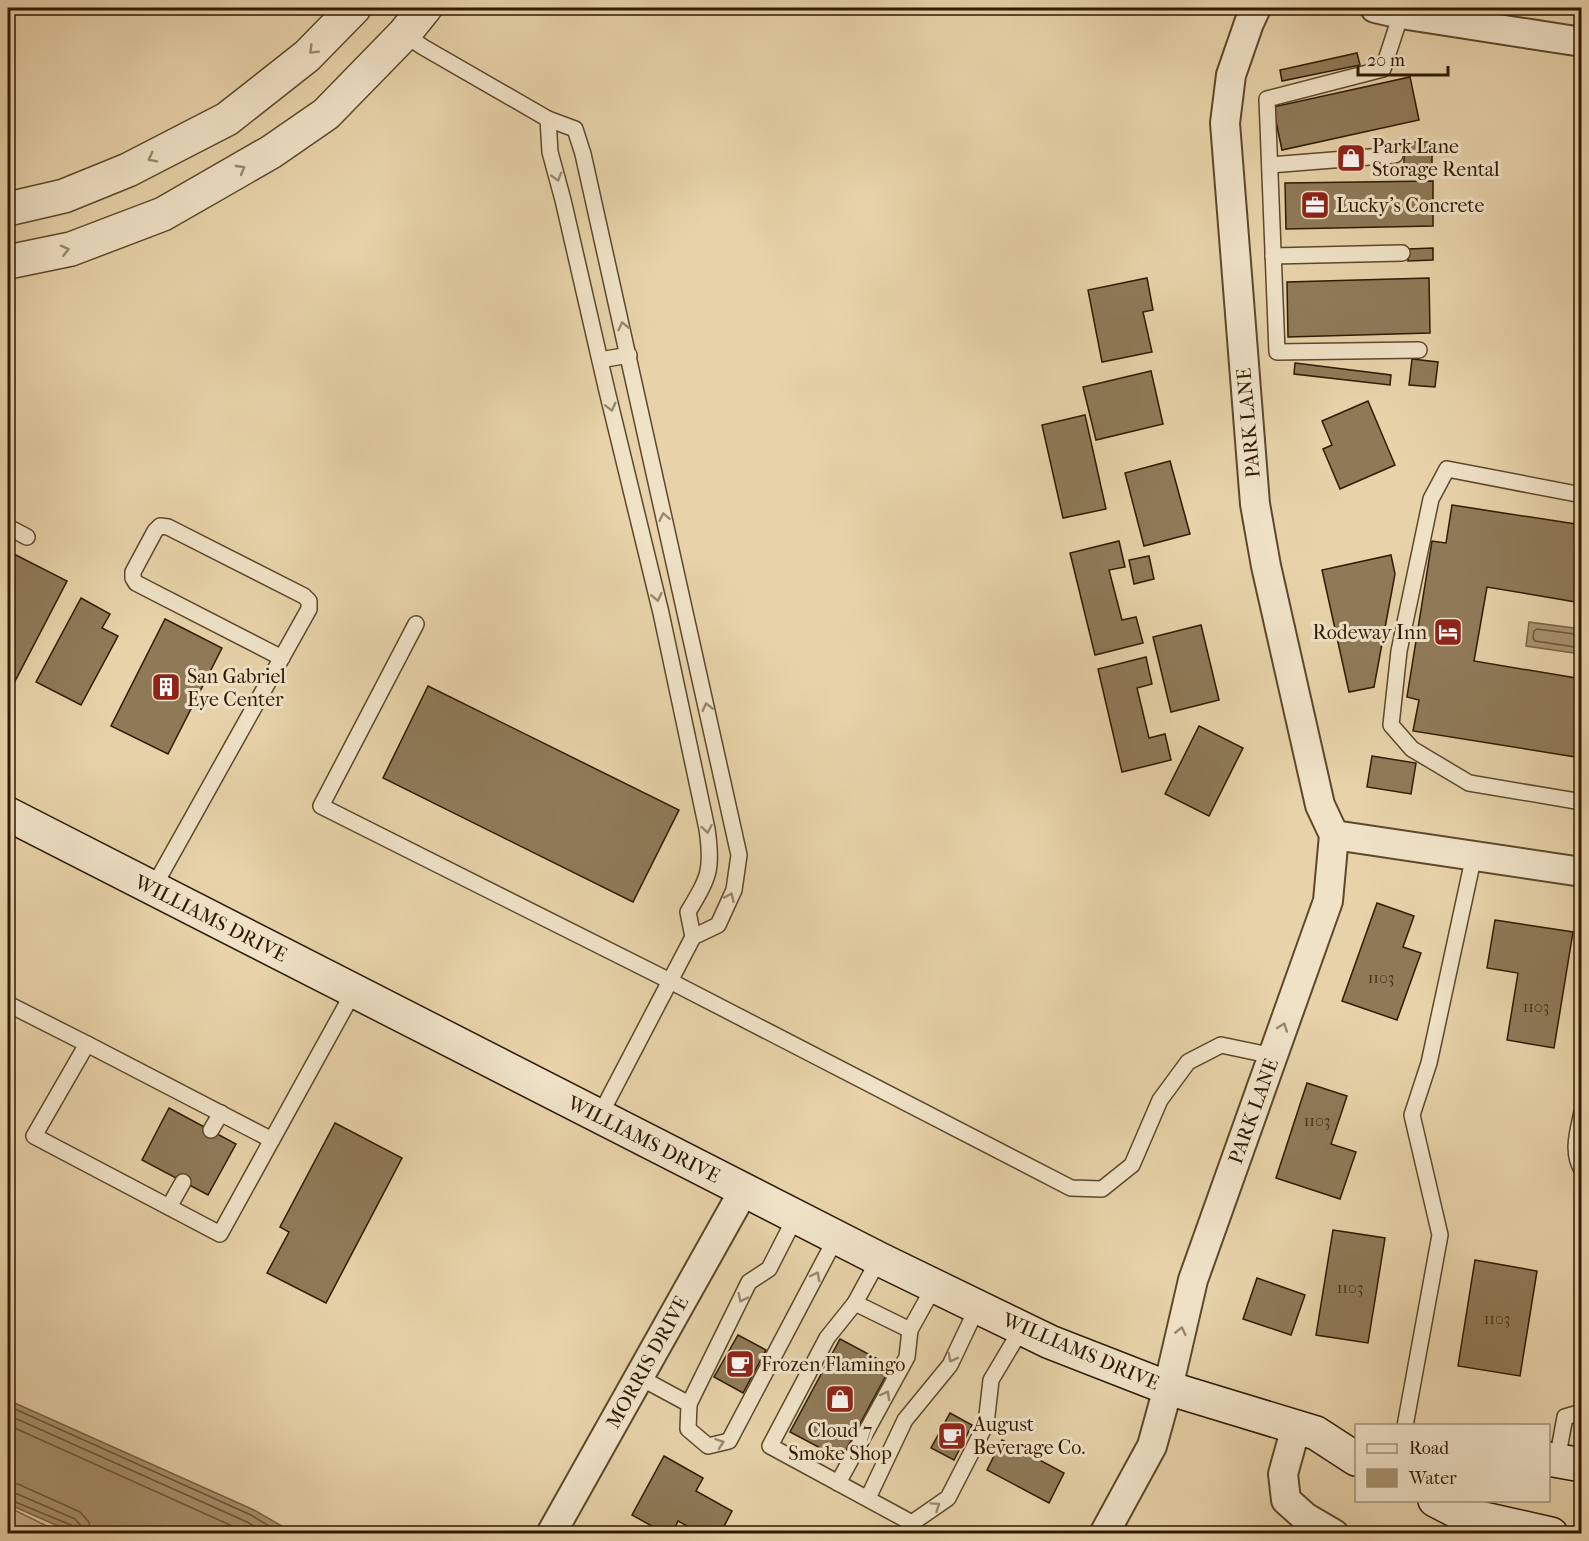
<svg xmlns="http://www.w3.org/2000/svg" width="1589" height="1541" font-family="'IM FELL French Canon',serif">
	<rect width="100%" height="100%" fill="#e7d2a9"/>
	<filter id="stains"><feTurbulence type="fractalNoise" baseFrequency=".00333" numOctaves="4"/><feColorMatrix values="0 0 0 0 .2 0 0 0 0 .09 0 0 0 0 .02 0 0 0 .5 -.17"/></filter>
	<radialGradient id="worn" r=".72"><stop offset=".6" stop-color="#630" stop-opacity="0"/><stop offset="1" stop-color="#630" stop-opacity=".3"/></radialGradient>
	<path fill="#c8b38c" stroke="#7c6646" stroke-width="1.5" d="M8 1507 61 1533H8Z"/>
	<g fill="#a89370" stroke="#786343" stroke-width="1.5">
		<path d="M1529 622 1581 629 1580 654 1526 646Z"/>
		<path d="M8 1400 254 1510 294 1533H74L8 1504Z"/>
	</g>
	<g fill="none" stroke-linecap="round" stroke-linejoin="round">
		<g stroke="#6c5638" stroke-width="1.5">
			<path d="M1582 635 1537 629 1534 631 1533 638 1535 641 1582 648"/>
			<path d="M8 1406 251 1515 282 1534"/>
			<path d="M8 1415 247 1522 267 1534"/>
			<path d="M8 1425 250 1534"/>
			<path d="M8 1483 18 1484 80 1512 89 1522 91 1534"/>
			<path d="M8 1492 15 1493 75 1519 81 1526 82 1534"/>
			<path d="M8 1499 71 1525 74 1529 75 1534"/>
		</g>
	</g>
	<g fill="#8f7a58" stroke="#2f1a00" stroke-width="1.5">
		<path d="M1357 53 1360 65 1282 81 1280 70Z"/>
		<path d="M1410 77 1419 120 1282 150 1273 107Z"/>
		<rect x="1404" y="142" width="28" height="23"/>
		<path d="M1433 181V226L1286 229 1285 183Z"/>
		<path d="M1433 248V260L1408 261V249Z"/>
		<path d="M1147 278 1153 310 1143 312 1152 352 1102 362 1088 290Z"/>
		<path d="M1429 278 1430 333 1288 337 1287 282Z"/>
		<path d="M1412 359 1438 362 1435 387 1409 385Z"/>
		<path d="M1295 363 1391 375 1390 385 1294 374Z"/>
		<path d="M1151 371 1163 424 1096 440 1083 387Z"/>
		<path d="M1368 401 1395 465 1340 489 1323 449 1332 445 1322 421Z"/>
		<path d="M1085 415 1106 509 1063 518 1042 425Z"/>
		<path d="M1170 461 1190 534 1144 546 1125 473Z"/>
		<path d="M1452 505 1582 525V603L1487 587 1474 661 1582 679V758L1413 731 1419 700 1407 697 1432 541 1446 543Z"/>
		<path d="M1119 541 1125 567 1109 570 1122 620 1136 617 1143 643 1095 655 1070 553Z"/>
		<path d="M8 551 67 581 12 687 8 685Z"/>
		<path d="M1391 555 1395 574 1374 687 1349 692 1322 570Z"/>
		<path d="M1149 556 1154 579 1134 584 1129 560Z"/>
		<path d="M81 598 110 614 102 628 118 636 81 705 36 682Z"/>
		<path d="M165 619 222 648 168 754 111 726Z"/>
		<path d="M1201 625 1219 700 1171 712 1153 637Z"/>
		<path d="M1146 657 1152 684 1137 688 1149 738 1165 734 1171 760 1122 772 1098 669Z"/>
		<path d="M428 686 679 810 633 902 383 778Z"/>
		<path d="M1199 726 1243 748 1209 816 1165 794Z"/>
		<path d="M1372 756 1416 763 1411 794 1367 787Z"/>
		<path d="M1377 903 1414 916 1403 947 1421 953 1397 1020 1342 1001Z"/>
		<path d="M1495 920 1573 932 1554 1048 1507 1040 1518 973 1487 968Z"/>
		<path d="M1307 1083 1347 1096 1331 1144 1356 1152 1340 1199 1276 1178Z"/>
		<path d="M169 1108 236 1144 208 1195 142 1160Z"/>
		<path d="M335 1123 402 1158 326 1303 267 1273 289 1232 280 1227Z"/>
		<path d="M1333 1230 1385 1238 1368 1343 1316 1335Z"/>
		<path d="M1475 1260 1537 1271 1520 1376 1458 1366Z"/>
		<path d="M1257 1278 1305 1295 1291 1335 1243 1319Z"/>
		<path d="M738 1335 766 1350 743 1393 714 1377Z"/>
		<path d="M840 1339 891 1366 841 1459 790 1432Z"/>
		<path d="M950 1413 972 1425 954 1460 931 1448Z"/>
		<path d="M1002 1440 1064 1473 1049 1503 987 1470Z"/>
		<path d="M664 1456 703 1478 696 1491 732 1511 720 1534H702L678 1521 672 1534H666L632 1515Z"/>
	</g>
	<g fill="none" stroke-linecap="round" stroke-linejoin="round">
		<g stroke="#5d482a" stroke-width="18">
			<g id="service">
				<path d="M1401 14 1383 69 1267 99 1277 352 1419 350"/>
				<path d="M404 34 423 47 548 119 575 129 583 154 739 855 734 890 718 925 693 937 670 981 1071 1188 1102 1189 1132 1165 1160 1100 1188 1062 1221 1045 1273 1056"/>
				<path d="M548 119 550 152 563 200 607 391 661 613 707 829C713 870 709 877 688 912L693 937"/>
				<path d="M1270 165 1395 155"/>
				<path d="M1273 256 1402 253"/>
				<path d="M600 360 629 355"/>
				<path d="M1582 495 1447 469 1431 499 1399 651 1391 725 1412 749 1469 783 1582 802"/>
				<path d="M8 527 27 537"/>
				<path d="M416 624 321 806 670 981 599 1117"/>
				<path d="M153 888 309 609V601L304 596 168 527 160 526 155 531 133 572V578L136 583 282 658"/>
				<path d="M8 1004 87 1044"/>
				<path d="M1582 1112C1578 1131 1571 1152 1582 1170"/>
				<path d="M211 1130 221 1113"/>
				<path d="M272 1140 87 1044 34 1136 220 1234 354 991"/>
				<path d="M169 1207 183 1182"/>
				<path d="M879 1259 855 1303 827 1338 770 1446 912 1523 948 1498 986 1424 991 1380 1022 1328"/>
				<path d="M855 1303 910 1330"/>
				<path d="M639 1377 689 1404 688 1429 708 1446 729 1441 837 1236"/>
				<path d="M689 1404 749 1282 769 1269 796 1216"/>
				<path d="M1405 1426 1440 1235 1412 1115 1429 1063 1474 855"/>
				<path d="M1557 1460 1565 1417 1582 1412"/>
				<path d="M838 1483 907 1357 910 1330 935 1285"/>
				<path d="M868 1498 905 1420 950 1365 978 1306"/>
			</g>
		</g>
		<g stroke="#5d482a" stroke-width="32">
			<g id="minor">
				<path d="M1375 8 1401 14 1582 42"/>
				<path d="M1334 835 1582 872"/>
				<path d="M1296 1427 1283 1474 1286 1500 1305 1517 1334 1534"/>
				<path d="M551 1534 744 1190"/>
				<path d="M1104 1534 1152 1446 1168 1388 1193 1280 1328 901 1334 835 1320 805 1266 566 1255 504 1225 123 1231 75 1249 23 1256 8"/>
			</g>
		</g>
		<g stroke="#5d482a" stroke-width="36">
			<g id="tertiary">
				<path d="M8 209 64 196 128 170 227 119 307 56 354 8"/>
				<path d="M8 262 71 249 163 214 271 152 326 114 404 34 425 8"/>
			</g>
		</g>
		<g stroke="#2f1a00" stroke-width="36">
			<g id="secondary">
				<path d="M8 814 879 1259 1050 1342 1168 1388 1316 1433 1356 1459"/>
				<path d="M1548 1459 1582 1465"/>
				<path d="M1435 1500 1462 1514 1551 1534"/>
			</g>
		</g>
		<use href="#service" stroke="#efe2c7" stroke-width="15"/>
		<use href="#minor" stroke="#efe2c7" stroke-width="28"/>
		<use href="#tertiary" stroke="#efe2c7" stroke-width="33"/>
		<use href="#secondary" stroke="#efe2c7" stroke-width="33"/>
	</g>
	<defs><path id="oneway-chevron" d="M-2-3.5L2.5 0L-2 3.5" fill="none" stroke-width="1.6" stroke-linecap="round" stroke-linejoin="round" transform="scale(1.5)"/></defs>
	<g stroke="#99886d">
		<use href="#oneway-chevron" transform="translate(313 50) rotate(135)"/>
		<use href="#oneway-chevron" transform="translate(152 158) rotate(153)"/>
		<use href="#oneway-chevron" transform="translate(241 169) rotate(-30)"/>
		<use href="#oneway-chevron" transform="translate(557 177) rotate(74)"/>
		<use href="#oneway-chevron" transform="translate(65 250) rotate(-14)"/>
		<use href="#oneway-chevron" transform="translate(623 326) rotate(-103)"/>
		<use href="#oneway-chevron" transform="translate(611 407) rotate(76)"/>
		<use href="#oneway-chevron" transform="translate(664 517) rotate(-102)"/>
		<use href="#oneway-chevron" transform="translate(657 597) rotate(77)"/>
		<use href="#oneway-chevron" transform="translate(707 707) rotate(-103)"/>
		<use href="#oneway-chevron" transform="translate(707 829) rotate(80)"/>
		<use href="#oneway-chevron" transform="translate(730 897) rotate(-66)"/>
		<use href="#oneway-chevron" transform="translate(1283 1027) rotate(-70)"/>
		<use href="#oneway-chevron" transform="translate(816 1276) rotate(-62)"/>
		<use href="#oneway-chevron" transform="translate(742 1298) rotate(116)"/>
		<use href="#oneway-chevron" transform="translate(1181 1331) rotate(-77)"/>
		<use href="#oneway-chevron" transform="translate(952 1358) rotate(118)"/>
		<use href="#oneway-chevron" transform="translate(886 1395) rotate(-61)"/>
		<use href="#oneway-chevron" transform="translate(720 1443) rotate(-19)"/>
		<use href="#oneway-chevron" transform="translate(936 1506) rotate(-34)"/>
	</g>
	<defs>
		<g id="shop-square" transform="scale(1.5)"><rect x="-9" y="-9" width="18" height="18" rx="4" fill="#8f2418" stroke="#efe2c7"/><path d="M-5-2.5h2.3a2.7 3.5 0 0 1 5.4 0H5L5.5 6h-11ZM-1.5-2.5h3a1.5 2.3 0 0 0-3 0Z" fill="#fff"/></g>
		<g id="office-square" transform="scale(1.5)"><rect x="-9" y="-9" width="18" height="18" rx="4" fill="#8f2418" stroke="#efe2c7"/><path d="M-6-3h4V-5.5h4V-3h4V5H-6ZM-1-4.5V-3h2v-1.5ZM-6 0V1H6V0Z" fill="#fff"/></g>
		<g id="hotel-square" transform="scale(1.5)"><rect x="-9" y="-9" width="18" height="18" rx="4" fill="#8f2418" stroke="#efe2c7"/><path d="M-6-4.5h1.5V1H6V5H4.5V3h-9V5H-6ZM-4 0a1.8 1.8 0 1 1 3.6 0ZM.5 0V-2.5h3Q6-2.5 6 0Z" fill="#fff"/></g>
		<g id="building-square" transform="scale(1.5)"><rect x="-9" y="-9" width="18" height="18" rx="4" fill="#8f2418" stroke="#efe2c7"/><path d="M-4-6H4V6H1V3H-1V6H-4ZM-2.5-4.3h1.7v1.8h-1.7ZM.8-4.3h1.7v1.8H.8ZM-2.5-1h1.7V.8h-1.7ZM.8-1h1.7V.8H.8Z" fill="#fff"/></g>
		<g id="cafe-square" transform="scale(1.5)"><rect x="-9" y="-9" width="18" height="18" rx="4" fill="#8f2418" stroke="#efe2c7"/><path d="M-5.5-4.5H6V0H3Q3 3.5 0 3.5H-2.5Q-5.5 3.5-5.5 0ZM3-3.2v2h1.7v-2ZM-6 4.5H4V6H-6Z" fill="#fff"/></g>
	</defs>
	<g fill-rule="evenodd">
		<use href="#shop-square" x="1351" y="158"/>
		<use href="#office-square" x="1315" y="205"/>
		<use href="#hotel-square" x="1448" y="632"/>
		<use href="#building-square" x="166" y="687"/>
		<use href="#cafe-square" x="740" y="1364"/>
		<use href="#shop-square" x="840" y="1399"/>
		<use href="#cafe-square" x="952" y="1436"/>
	</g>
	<g text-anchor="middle" stroke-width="6" stroke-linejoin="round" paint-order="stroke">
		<g font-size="16" fill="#473216">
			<text x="1381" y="983">1103</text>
			<text x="1536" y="1012">1103</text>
			<text x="1317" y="1126">1103</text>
			<text x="1350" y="1293">1103</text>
			<text x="1497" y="1324">1103</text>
		</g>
		<g font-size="20" fill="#2f1a00" stroke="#efe2c7" text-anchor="start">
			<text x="1372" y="153">Park Lane<tspan x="1372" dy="23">Storage Rental</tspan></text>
			<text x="1336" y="212">Lucky's Concrete</text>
			<text x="1427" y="639" text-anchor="end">Rodeway Inn</text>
			<text x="187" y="683">San Gabriel<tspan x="187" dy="23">Eye Center</tspan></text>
			<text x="761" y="1371">Frozen Flamingo</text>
			<text x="973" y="1431">August<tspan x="973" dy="23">Beverage Co.</tspan></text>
			<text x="840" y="1437" text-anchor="middle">Cloud 7<tspan x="840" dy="23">Smoke Shop</tspan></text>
		</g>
		<g font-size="20" fill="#2f1a00" stroke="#efe2c7">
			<text transform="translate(1248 423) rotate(-95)" y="7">PARK LANE</text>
			<text transform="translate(211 918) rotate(27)" y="7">WILLIAMS DRIVE</text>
			<text transform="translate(1253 1111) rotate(-70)" y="7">PARK LANE</text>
			<text transform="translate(644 1139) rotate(27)" y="7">WILLIAMS DRIVE</text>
			<text transform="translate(1081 1351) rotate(23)" y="7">WILLIAMS DRIVE</text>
			<text transform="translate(647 1362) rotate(-61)" y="7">MORRIS DRIVE</text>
		</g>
	</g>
	<rect width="1589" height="1541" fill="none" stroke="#e7d2a9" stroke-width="30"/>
	<rect x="9" y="9" width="1571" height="1523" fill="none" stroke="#2f1a00" stroke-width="3"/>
	<rect x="15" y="15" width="1559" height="1511" fill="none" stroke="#2f1a00" stroke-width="1.5"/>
	<rect x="1355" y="1424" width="195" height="78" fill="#efe2c7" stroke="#a29277" stroke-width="1.5"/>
	<rect x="1367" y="1444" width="30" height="9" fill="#efe2c7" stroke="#a29277" stroke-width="1.5"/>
	<text x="1409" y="1454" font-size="18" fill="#2f1a00">Road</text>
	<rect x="1367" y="1469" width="30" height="18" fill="#a89370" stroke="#a29277" stroke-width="1.5"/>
	<text x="1409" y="1484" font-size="18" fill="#2f1a00">Water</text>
	<path d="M1358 66v9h90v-9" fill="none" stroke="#2f1a00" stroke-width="3"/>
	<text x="1367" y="66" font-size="18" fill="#2f1a00" stroke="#efe2c7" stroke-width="4.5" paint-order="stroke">20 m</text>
	<rect width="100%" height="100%" filter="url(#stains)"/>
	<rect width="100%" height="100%" fill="url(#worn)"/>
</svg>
